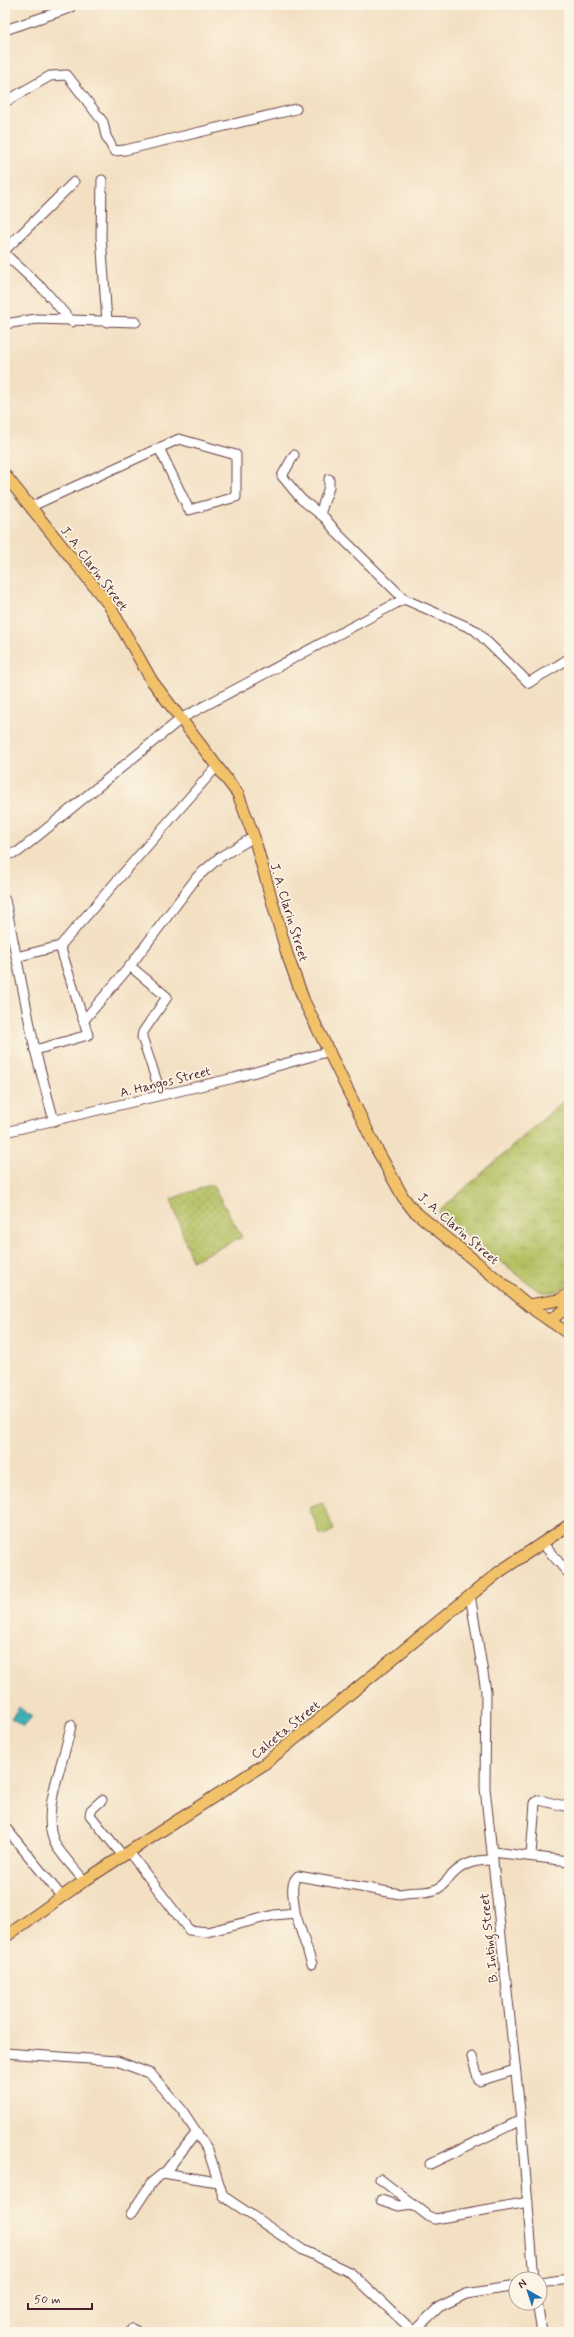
<svg xmlns="http://www.w3.org/2000/svg" width="574" height="2337" font-family="Mynerve,sans-serif">
	<defs>
		<pattern id="grass-dots" width="8" height="8" patternUnits="userSpaceOnUse"><rect width="8" height="8" fill="#b4c062"/><path d="M2 2h.1M6 6h.1" fill="none" stroke="#949b51" stroke-width="1.8" stroke-linecap="round"/></pattern>
		<pattern id="park-crowns" width="20" height="18" patternUnits="userSpaceOnUse"><rect width="20" height="18" fill="#b4c062"/><path d="M2 6a3 3 0 1 1 6 0M12 15a3 3 0 1 1 6 0" fill="none" stroke="#949b51"/></pattern>
		<pattern id="water-waves" width="16" height="10" patternUnits="userSpaceOnUse"><rect width="16" height="10" fill="#40b1b8"/><path d="M0 5q4-4 8 0t8 0" fill="none" stroke="#388f96"/></pattern>
	</defs>
	<rect width="100%" height="100%" fill="#fcf5e5"/>
	<filter id="ink" filterUnits="userSpaceOnUse"><feTurbulence type="fractalNoise" baseFrequency=".025" numOctaves="2"/><feDisplacementMap in="SourceGraphic" scale="8" xChannelSelector="R" yChannelSelector="G"/><feConvolveMatrix kernelMatrix="1 2 1 2 8 2 1 2 1" color-interpolation-filters="sRGB"/></filter>
	<filter id="wash" filterUnits="userSpaceOnUse"><feTurbulence type="fractalNoise" baseFrequency=".012" numOctaves="4" result="noise"/><feDisplacementMap in="SourceGraphic" scale="16" xChannelSelector="R" yChannelSelector="G"/><feGaussianBlur stdDeviation="0.9" result="paint"/><feColorMatrix in="noise" values="0 0 0 0 0 0 0 0 0 0 0 0 0 0 0 0 0 1.4 0 .05"/><feComposite in="paint" operator="in"/></filter>
	<g filter="url(#wash)">
		<rect width="100%" height="100%" fill="#f3e0c3"/>
		<path fill="url(#grass-dots)" stroke="#7f7046" d="M212 1184 242 1237 192 1261 171 1199Z"/>
		<path fill="url(#park-crowns)" stroke="#7f7046" d="M569 1096V1284C558 1292 550 1295 537 1290L438 1212Z"/>
		<path fill="#b4c062" stroke="#7f7046" d="M322 1502 334 1530 321 1536 309 1507Z"/>
		<path fill="url(#water-waves)" stroke="#456872" d="M19 1707 32 1717 23 1727 11 1718Z"/>
	</g>
	<g filter="url(#ink)">
		<g fill="none" stroke-linecap="round" stroke-linejoin="round">
			<g stroke="#633c42" stroke-width="11">
				<g id="minor">
					<path d="M5 30 70 8"/>
					<path d="M5 102 50 76 67 75 103 122 106 136 114 151 125 150 296 109"/>
					<path d="M102 180 101 236 107 322"/>
					<path d="M5 250 74 182"/>
					<path d="M5 254 45 291 72 322"/>
					<path d="M5 324 36 319 136 322"/>
					<path d="M294 455 282 476 301 499 325 518 338 534 404 599"/>
					<path d="M30 507 159 448 179 439 236 455V497L189 510 159 448"/>
					<path d="M320 514 329 487V479"/>
					<path d="M5 855 18 852 182 718 404 599 475 630 529 683C542 673 556 668 569 658"/>
					<path d="M5 900 35 1050 54 1121"/>
					<path d="M16 957 60 946 217 766"/>
					<path d="M84 1020 130 966"/>
					<path d="M35 1050 88 1035 60 946"/>
					<path d="M161 1094 142 1037 143 1032 167 997 130 966 197 877 220 857 254 837"/>
					<path d="M5 1132 234 1078 330 1051"/>
					<path d="M542 1543 569 1574"/>
					<path d="M470 1595 486 1691 485 1788 521 2120 534 2279"/>
					<path d="M71 1725C66 1759 37 1816 57 1847 65 1859 76 1870 84 1881"/>
					<path d="M102 1800 91 1810 90 1815 123 1856"/>
					<path d="M5 1827 62 1897"/>
					<path d="M129 1852 189 1930 207 1932 274 1915 295 1913C295 1902 288 1884 298 1876L400 1894C412 1891 427 1894 437 1889 443 1886 447 1880 451 1876 463 1863 475 1860 493 1860"/>
					<path d="M493 1852 569 1861"/>
					<path d="M531 1855 535 1803 539 1800 569 1807"/>
					<path d="M295 1913 312 1964"/>
					<path d="M5 2053 117 2061 151 2074 182 2110 208 2150 223 2196 303 2250 351 2273 413 2331"/>
					<path d="M472 2057 479 2081 515 2070"/>
					<path d="M430 2164 521 2120"/>
					<path d="M163 2173 217 2182"/>
					<path d="M380 2179 428 2216 435 2219 528 2202"/>
					<path d="M381 2200 399 2206 412 2204"/>
					<path d="M131 2214 152 2182 166 2171 197 2132"/>
					<path d="M540 2283 569 2279"/>
					<path d="M537 2303 542 2332"/>
					<path d="M130 2332 132 2329 138 2332"/>
					<path d="M413 2332 439 2307 466 2294 516 2286"/>
				</g>
			</g>
			<g stroke="#633c42" stroke-width="13">
				<g id="major">
					<path d="M5 475 109 605 152 681 238 794 254 837 287 954 304 1001 375 1146 403 1197 413 1210 442 1234 537 1312 569 1334"/>
					<path d="M529 1305 559 1300 569 1294"/>
					<path d="M550 1321 569 1305"/>
					<path d="M5 1937 84 1881 263 1765 499 1572 569 1525"/>
				</g>
			</g>
			<use href="#minor" stroke="#fff" stroke-width="9"/>
			<use href="#major" stroke="#f2c26a" stroke-width="11"/>
		</g>
	</g>
	<g text-anchor="middle" stroke-width="3.5" stroke-linejoin="round" paint-order="stroke">
		<g font-size="13" fill="#4a1f2b" stroke="#fcf5e5">
			<text transform="translate(95 568) rotate(53)" y="5">J. A. Clarin Street</text>
			<text transform="translate(290 912) rotate(73)" y="5">J. A. Clarin Street</text>
			<text transform="translate(165 1081) rotate(-14)" y="5">A. Hangos Street</text>
			<text transform="translate(459 1228) rotate(41)" y="5">J. A. Clarin Street</text>
			<text transform="translate(285 1729) rotate(-39)" y="5">Calceta Street</text>
			<text transform="translate(488 1938) rotate(-96)" y="5">B. Inting Street</text>
		</g>
	</g>
	<rect width="574" height="2337" fill="none" stroke="#fcf5e5" stroke-width="20"/>
	<g transform="translate(528 2291) rotate(321)"><circle r="19" fill="#fcf5e5" stroke="#b59f9b"/>
	<path d="M0-3L7 15L0 10L-7 15Z" fill="#1f6fb2"/>
	<text y="-6" font-size="11" font-weight="bold" text-anchor="middle" fill="#4a1f2b">N</text>
	</g>
	<path d="M28 2303v6h64v-6" fill="none" stroke="#4a1f2b" stroke-width="2"/>
	<text x="34" y="2303" font-size="12" fill="#4a1f2b" stroke="#fcf5e5" stroke-width="3" paint-order="stroke">50 m</text>
</svg>
